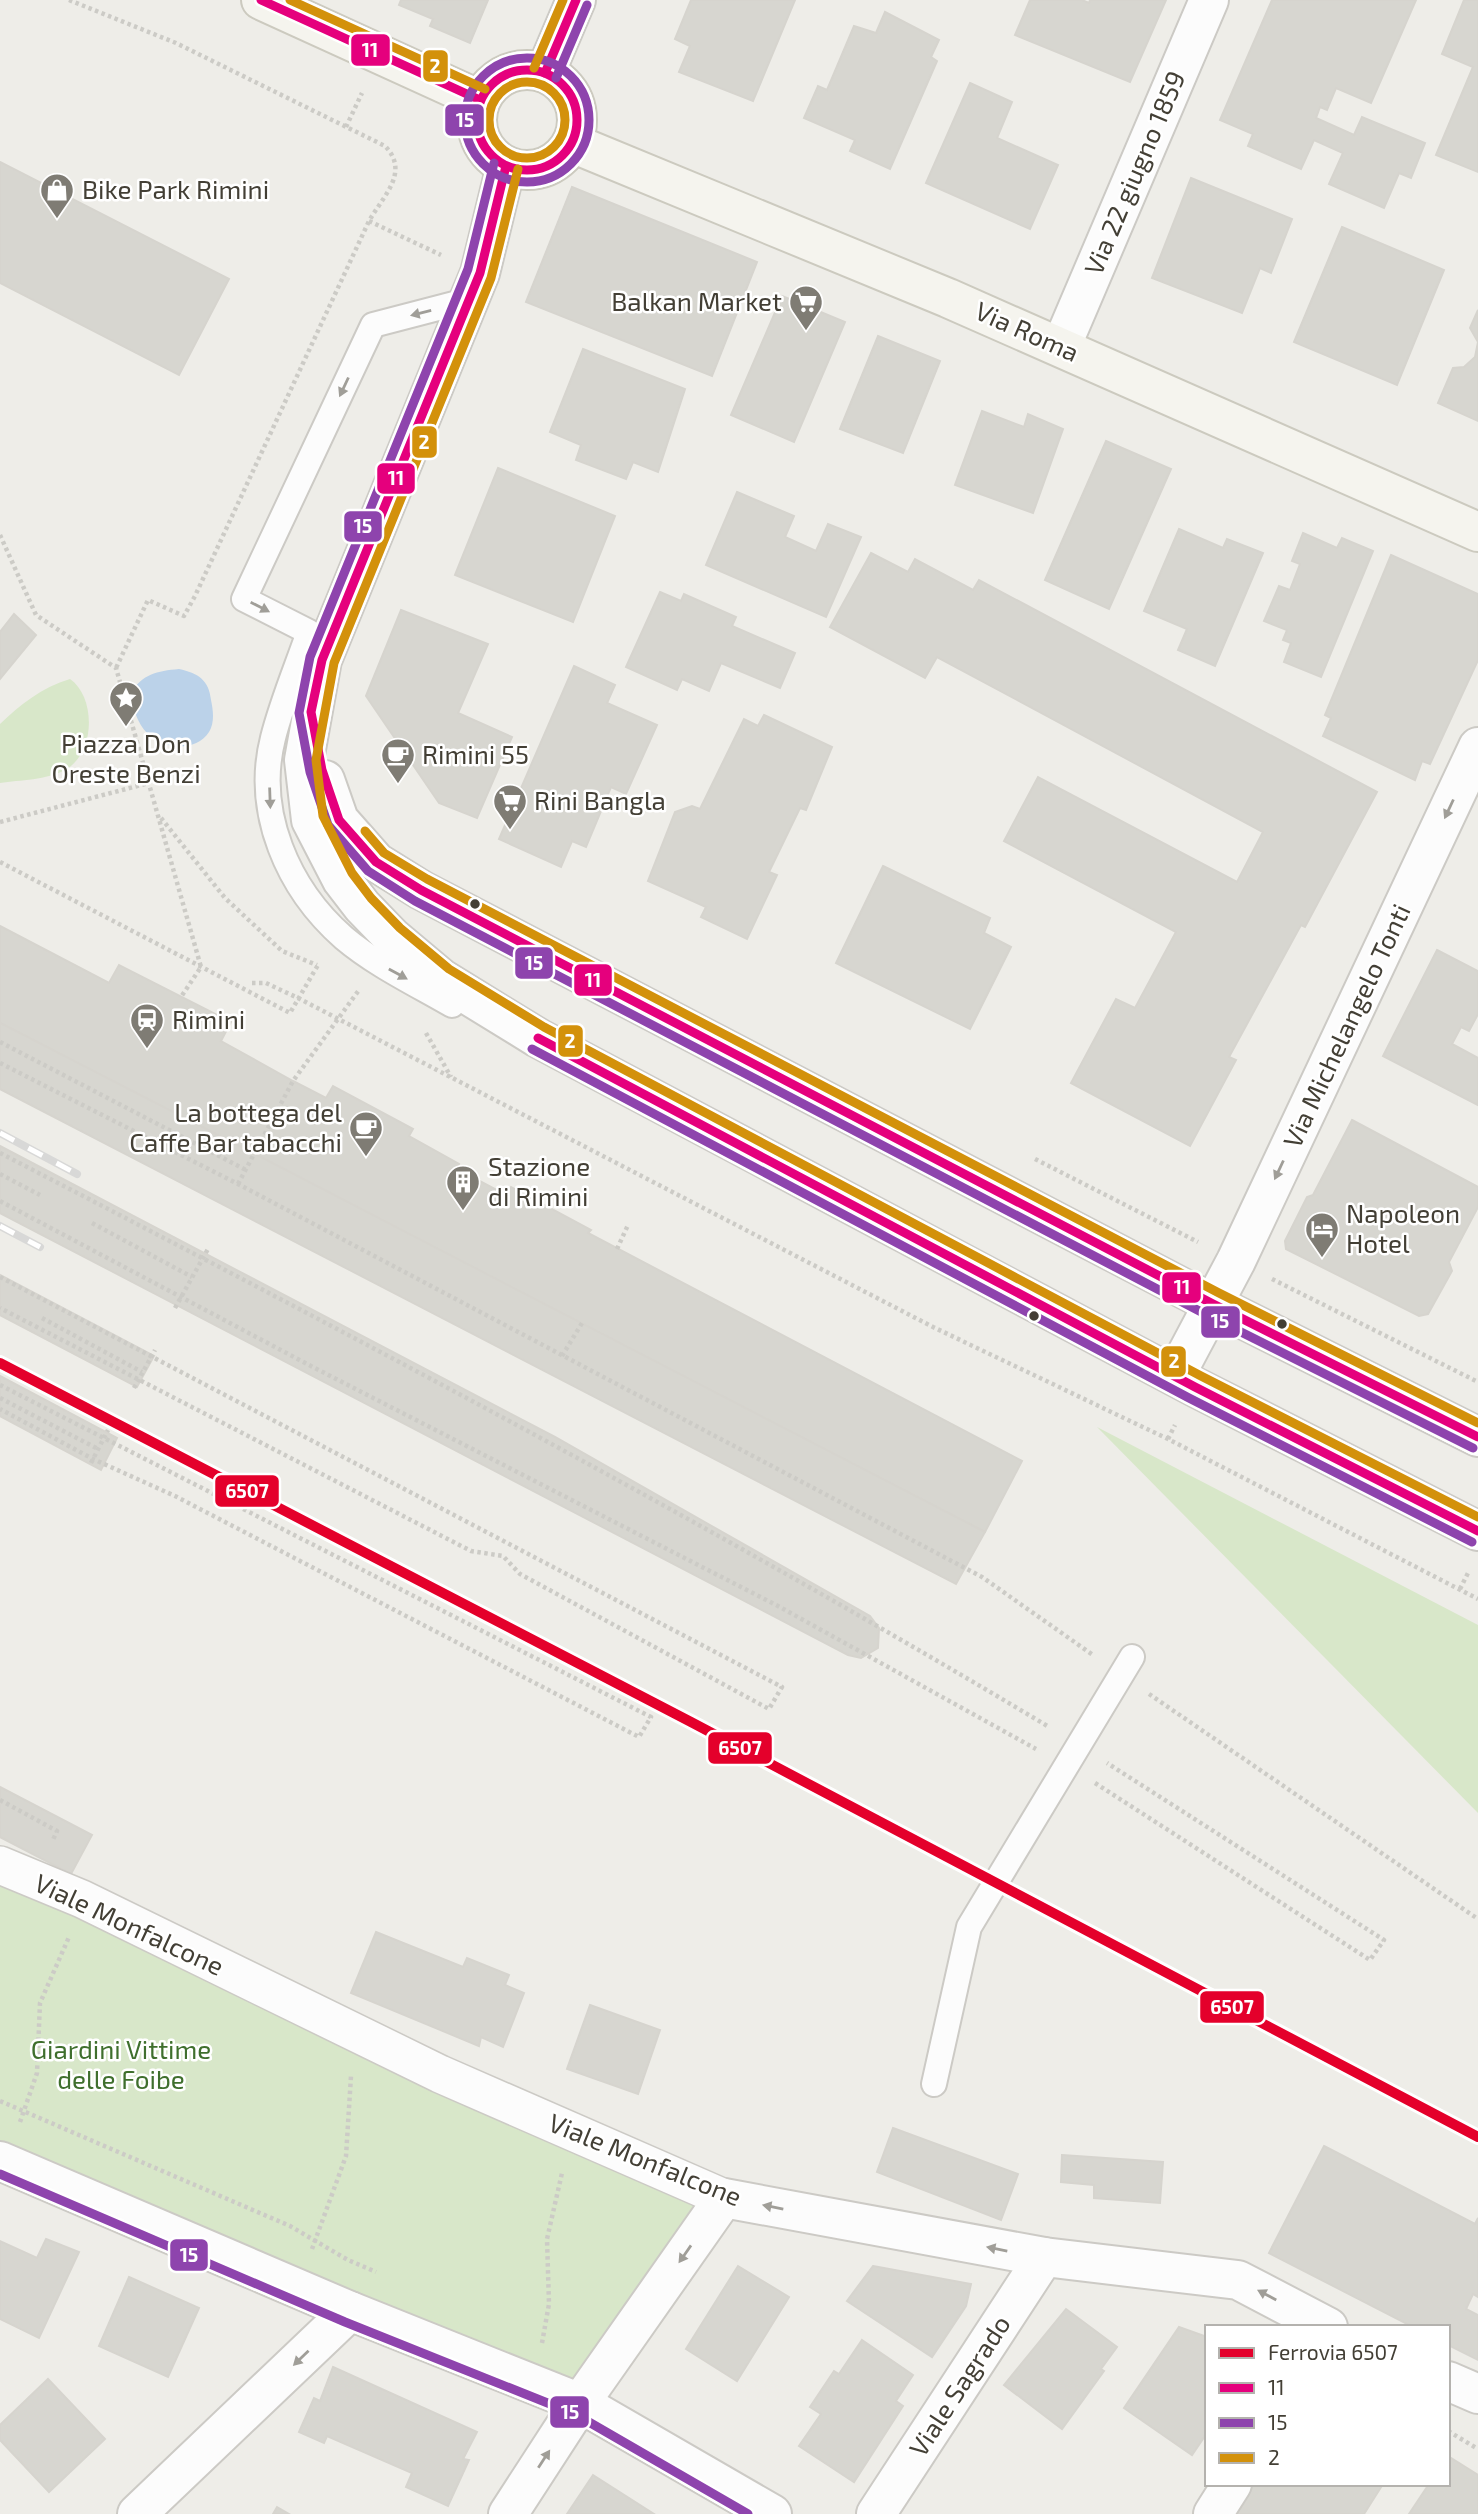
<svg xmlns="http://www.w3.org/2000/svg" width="1478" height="2514" font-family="'Exo 2',sans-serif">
	<rect width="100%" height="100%" fill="#eeede8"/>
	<g fill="#d8e7c9">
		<path d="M70 679C96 697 96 753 65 770 47 780 20 780 0 783V724C20 705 42 687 70 679Z"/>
		<path d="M1097 1427 1478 1625V1813Z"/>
		<path d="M0 1881 701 2201 574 2384 0 2144Z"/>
	</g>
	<path fill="#bbd2e9" d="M179 669C198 673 209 680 211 700 213 710 215 722 209 732 196 752 163 750 147 733 137 723 133 707 130 694 142 674 157 671 179 669Z"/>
	<g fill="#d7d6d0" stroke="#d6d4ce" stroke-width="2">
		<path d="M401 0H488L470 43 430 26 433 19 399 5Z"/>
		<path d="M691 0H795L753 101 679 72 690 46 675 39Z"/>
		<path d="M1030 0H1082L1089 3 1090 0H1166L1130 82 1015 35Z"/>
		<path d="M1272 0H1416L1371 103 1336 88 1327 110 1320 107 1316 118 1354 135 1362 117 1425 143 1411 178 1399 173 1384 208 1329 184 1343 153 1314 140 1301 169 1248 146 1253 134 1220 120Z"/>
		<path d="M1464 0H1478V172L1436 155 1473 67 1442 54Z"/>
		<path d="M885 12 939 40 931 57 937 61 890 169 850 151 855 140 804 118 818 86 827 90 854 26 876 33Z"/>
		<path d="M970 83 1012 102 997 138 1058 165 1030 229 926 183Z"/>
		<path d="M0 162 229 279 179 375 0 283Z"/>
		<path d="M1191 178 1292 219 1271 273 1260 268 1242 313 1152 278Z"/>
		<path d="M572 187 757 262 712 376 526 302Z"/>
		<path d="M1342 227 1444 270 1397 385 1294 342Z"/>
		<path d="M782 296 845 322 794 442 731 415Z"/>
		<path d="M1478 310V421L1438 403 1453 368 1464 367 1475 357 1478 342 1470 328Z"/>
		<path d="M878 336 940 361 903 453 840 429Z"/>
		<path d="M583 349 685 389 658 472 633 462 626 479 576 460 581 445 550 432Z"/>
		<path d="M982 411 1024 427 1028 414 1063 429 1033 513 955 485Z"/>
		<path d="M1106 441 1171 469 1109 609 1045 580Z"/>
		<path d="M498 468 615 516 573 622 455 575Z"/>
		<path d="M737 492 794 516 785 537 816 551 828 524 861 537 826 617 706 565Z"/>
		<path d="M1179 529 1223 548 1227 539 1263 553 1215 666 1178 650 1187 629 1144 611Z"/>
		<path d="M1303 533 1337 548 1342 538 1373 551 1321 677 1284 662 1291 643 1283 640 1287 630 1264 621 1279 586 1290 590 1300 564 1292 561Z"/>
		<path d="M871 553 908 572 915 559 973 590 979 580 1377 792 1305 927 1301 925 1229 1057 1236 1060 1190 1146 1071 1083 1116 999 1135 1008 1176 932 1004 841 1038 777 1237 882 1263 832 937 657 925 678 830 627Z"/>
		<path d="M1391 555 1478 594V660L1430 764 1422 761 1415 780 1323 736 1331 718 1325 715Z"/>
		<path d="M660 592 681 601 684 594 736 617 732 626 795 653 780 688 721 663 709 691 682 679 677 690 626 667Z"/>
		<path d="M401 610 488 644 458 713 512 737 477 818 439 803 366 696Z"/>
		<path d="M14 614 36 635 0 679V632Z"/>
		<path d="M574 666 615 685 607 703 657 725 626 794 611 787 586 847 572 841 561 867 499 839Z"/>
		<path d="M764 715 832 747 806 810 800 808 769 872 777 875 747 939 701 917 706 907 648 881 675 812 692 806 700 809 744 719 758 726Z"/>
		<path d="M883 866 990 918 984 933 1011 947 970 1029 836 963Z"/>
		<path d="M0 926 109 983 119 965 231 1022 221 1041 293 1081 326 1098 333 1086 413 1129 409 1136 459 1164 457 1169 506 1195 511 1187 591 1230 588 1233 1022 1461 985 1532 0 1023Z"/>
		<path d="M1437 950 1478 971V1014L1469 1031 1461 1027 1452 1044 1478 1058V1105L1383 1056Z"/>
		<path d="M0 1023 255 1154 985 1532 956 1584 0 1089Z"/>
		<path d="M1352 1120 1478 1187V1207L1449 1262 1452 1271 1428 1314 1419 1316 1286 1249 1285 1241 1307 1197 1313 1195Z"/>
		<path d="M0 1146 555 1437 870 1616 879 1628 878 1648 861 1658 848 1655 0 1213Z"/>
		<path d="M0 1275 154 1356 137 1387 0 1315Z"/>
		<path d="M0 1376 117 1438 101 1470 0 1416Z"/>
		<path d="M0 1787 92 1835 71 1874 0 1837Z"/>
		<path d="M376 1932 463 1967 467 1958 509 1975 505 1985 524 1993 503 2047 481 2037 479 2046 351 1993Z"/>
		<path d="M590 2005 660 2030 638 2094 567 2069Z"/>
		<path d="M893 2128 1018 2174 1001 2220 877 2172Z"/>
		<path d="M1324 2146 1475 2224 1478 2218V2297L1473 2294 1466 2309 1478 2315V2360L1448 2345V2327H1413L1269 2253Z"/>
		<path d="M1062 2155 1163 2162 1160 2203 1094 2198V2185L1061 2182Z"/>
		<path d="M46 2239 79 2252 39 2338 0 2319V2241L37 2258Z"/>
		<path d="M738 2266 789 2297 737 2381 686 2349Z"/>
		<path d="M873 2266 971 2284 966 2306 932 2357 847 2301Z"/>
		<path d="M129 2277 199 2308 168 2377 99 2346Z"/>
		<path d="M1066 2309 1117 2347 1101 2369 1104 2371 1062 2429 1004 2385Z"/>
		<path d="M1179 2327 1207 2337V2433L1192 2455 1124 2408Z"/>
		<path d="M862 2340 913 2375 896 2401 903 2406 854 2482 799 2446 821 2414 810 2407 834 2371 839 2374Z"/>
		<path d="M333 2367 477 2432 463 2459 469 2460 448 2506 406 2487 412 2473 327 2436 324 2443 299 2432 314 2398 320 2401Z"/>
		<path d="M48 2379 105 2439 49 2492 0 2440V2425Z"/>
		<path d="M1448 2456 1478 2475V2514H1409L1429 2484H1448Z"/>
		<path d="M593 2475 654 2514H567Z"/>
		<path d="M1245 2484H1383L1364 2514H1227Z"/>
		<path d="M277 2507 289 2514H273Z"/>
	</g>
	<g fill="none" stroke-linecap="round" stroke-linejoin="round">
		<g stroke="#cccac5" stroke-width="28">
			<g id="service">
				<path d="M452 1005C416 984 376 965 344 938 288 889 254 812 273 738 282 702 297 667 309 632L244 599 373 325 469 300"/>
				<path d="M934 2084 969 1927 1132 1657"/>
			</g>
		</g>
		<g stroke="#cccac5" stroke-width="40">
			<path id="pedestrian" d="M0 1865 82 1899 440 2074 724 2198"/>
		</g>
		<g stroke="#cccac5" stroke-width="42">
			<g id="minor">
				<path d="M545 73 576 0"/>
				<path d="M1061 347 1209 0"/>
				<path d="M1175 1376 1236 1261 1478 747"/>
				<path d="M0 2161 350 2311 580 2403 772 2514"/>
				<path d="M1448 2381 1478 2394"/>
				<path d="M137 2514 350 2311"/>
				<path d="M508 2514 580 2403 724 2198 1044 2257 1238 2280 1328 2327"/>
				<path d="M876 2514 1044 2257"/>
				<path d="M1213 2514 1232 2484"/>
			</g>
		</g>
		<g stroke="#cccac5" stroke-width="42">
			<g id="tertiary">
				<path d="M506 166 480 273 322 660 304 760 311 820 342 880 362 906 392 937 442 979 538 1038 1195 1387 1478 1531"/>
				<path d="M325 780 339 820 376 862 421 890 1213 1304 1478 1437"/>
			</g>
		</g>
		<g stroke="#cccabf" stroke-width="42">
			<g id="secondary">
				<path d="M261 0 480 100"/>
				<circle cx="527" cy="120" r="50"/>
				<path d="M572 143 948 298 1478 532"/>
			</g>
		</g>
		<g stroke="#cccbc6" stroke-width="4.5" stroke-dasharray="3.5 3.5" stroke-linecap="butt">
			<path d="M69 0 176 43 385 146C410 172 384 195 369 221L195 596 184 616 148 600 116 668"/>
			<path d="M346 127 362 93"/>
			<path d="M369 221 441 255"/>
			<path d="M0 535 36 615 116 668 201 967 181 997"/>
			<path d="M161 818 225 898 282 951 317 965"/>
			<path d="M0 822 149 783"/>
			<path d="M0 862 290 1013 318 965"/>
			<path d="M252 983H266L298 998 933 1327 1168 1439 1478 1599"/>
			<path d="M426 1033 451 1077"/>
			<path d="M0 1042 246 1170"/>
			<path d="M0 1063 238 1184 982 1577 1093 1655"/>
			<path d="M0 1153C354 1336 707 1522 1049 1727"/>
			<path d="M1035 1159 1198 1242"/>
			<path d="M0 1174 40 1195"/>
			<path d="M238 1184 293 1081 359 990"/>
			<path d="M0 1201 309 1365 778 1606 1036 1749"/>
			<path d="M92 1223 192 1277"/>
			<path d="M617 1249 628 1225"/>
			<path d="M0 1277 782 1687 769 1709 520 1574 503 1556 471 1551 0 1308"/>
			<path d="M1272 1279 1478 1382"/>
			<path d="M175 1308 208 1249"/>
			<path d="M42 1318 142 1372"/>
			<path d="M562 1356 582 1323"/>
			<path d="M0 1385 651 1717 639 1737 175 1496 93 1459 0 1409"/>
			<path d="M134 1388 155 1350"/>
			<path d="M0 1398 98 1449"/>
			<path d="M1168 1439 1175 1425"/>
			<path d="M91 1463 108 1430"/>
			<path d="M1460 1589 1469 1571"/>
			<path d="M1149 1694 1478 1919"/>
			<path d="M1095 1783 1370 1960 1384 1940 1107 1763"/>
			<path d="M0 1800 57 1831 52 1842"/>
			<path d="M0 2101 290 2226 348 2260 376 2272"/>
			<path d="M20 2122 37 2073 40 2003 69 1937"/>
			<path d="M312 2249 346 2156 351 2076"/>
			<path d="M542 2343 549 2304 547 2239 562 2173"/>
			<path d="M1448 2431 1478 2449"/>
		</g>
		<use href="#service" stroke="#fcfcfc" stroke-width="24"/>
		<use href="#pedestrian" stroke="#fcfcfc" stroke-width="37"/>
		<use href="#minor" stroke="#fcfcfc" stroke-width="38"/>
		<use href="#tertiary" stroke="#fcfcfc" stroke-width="38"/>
		<use href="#secondary" stroke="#f5f4ee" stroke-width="38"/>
		<g stroke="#d8d8d7" stroke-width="8">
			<g id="rail">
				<path d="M0 1133 77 1174"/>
				<path d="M0 1226 40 1247"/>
			</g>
		</g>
		<use href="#rail" stroke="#fff" stroke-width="5" stroke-dasharray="16" stroke-linecap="butt"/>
		<g stroke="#fff" stroke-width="14">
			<g id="bus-1">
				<path d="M261 0 480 100"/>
				<circle cx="527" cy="120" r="50"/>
				<path d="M545 73 576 0"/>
				<path d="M506 166 480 273 322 660 311 712 322 770 339 820 376 862 421 890 1213 1304 1478 1437"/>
				<path d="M538 1038 1195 1387 1478 1531"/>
			</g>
		</g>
		<g stroke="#fff" stroke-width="14">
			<g id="bus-2">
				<circle cx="527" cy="120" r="62"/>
				<path d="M556 78 587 5"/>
				<path d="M494 163 468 269 310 657 299 713 310 772 328 825 368 871 415 901 1207 1315 1473 1448"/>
				<path d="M532 1049 1189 1398 1472 1542"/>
				<path d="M0 2174 345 2322 575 2414 748 2514"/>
			</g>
		</g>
		<g stroke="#fff" stroke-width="14">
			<g id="bus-3">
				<path d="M290 0 485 89"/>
				<path d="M534 68 563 0"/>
				<circle cx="527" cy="120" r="38"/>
				<path d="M518 169 491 278 334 663 316 760 323 816 352 873 371 898 400 928 449 969 544 1027 1201 1376 1478 1517"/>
				<path d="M365 831 384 853 427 879 1219 1293 1478 1423"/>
			</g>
		</g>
		<use href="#bus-1" stroke="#e5007d" stroke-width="9"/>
		<use href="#bus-2" stroke="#8e44ad" stroke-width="9"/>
		<use href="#bus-3" stroke="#d3910b" stroke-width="9"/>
		<g stroke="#fff" stroke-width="16">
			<path id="rail-1" d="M0 1363 691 1722 1478 2137"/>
		</g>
		<use href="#rail-1" stroke="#e4002b" stroke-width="10"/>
	</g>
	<defs><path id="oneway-solid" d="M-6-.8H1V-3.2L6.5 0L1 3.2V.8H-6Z" transform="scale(1.75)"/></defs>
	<g fill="#a09e98">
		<use href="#oneway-solid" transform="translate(421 313) rotate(166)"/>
		<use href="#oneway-solid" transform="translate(344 387) rotate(115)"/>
		<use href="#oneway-solid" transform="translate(260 607) rotate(27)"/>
		<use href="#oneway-solid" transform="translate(270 798) rotate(88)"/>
		<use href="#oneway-solid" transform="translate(1449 809) rotate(115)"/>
		<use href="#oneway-solid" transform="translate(398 974) rotate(29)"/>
		<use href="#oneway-solid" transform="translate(1279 1170) rotate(115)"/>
		<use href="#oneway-solid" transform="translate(773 2207) rotate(-169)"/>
		<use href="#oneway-solid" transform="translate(997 2249) rotate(-169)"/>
		<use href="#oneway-solid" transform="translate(685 2254) rotate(125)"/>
		<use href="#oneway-solid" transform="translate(1267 2295) rotate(-152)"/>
		<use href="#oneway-solid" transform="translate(301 2358) rotate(136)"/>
		<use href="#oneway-solid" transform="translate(544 2459) rotate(-57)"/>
	</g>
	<defs>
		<g id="shop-pin" transform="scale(1.75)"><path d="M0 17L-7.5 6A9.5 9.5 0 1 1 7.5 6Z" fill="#7f7c74" stroke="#fff"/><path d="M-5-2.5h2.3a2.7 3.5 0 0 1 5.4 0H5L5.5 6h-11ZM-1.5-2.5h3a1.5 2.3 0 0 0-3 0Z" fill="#fff"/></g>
		<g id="supermarket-pin" transform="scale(1.75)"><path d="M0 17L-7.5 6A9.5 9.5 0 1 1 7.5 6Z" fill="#7f7c74" stroke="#fff"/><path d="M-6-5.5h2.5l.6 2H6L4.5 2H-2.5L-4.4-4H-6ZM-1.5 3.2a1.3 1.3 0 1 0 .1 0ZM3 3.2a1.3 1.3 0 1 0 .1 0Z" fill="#fff"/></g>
		<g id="sight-pin" transform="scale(1.75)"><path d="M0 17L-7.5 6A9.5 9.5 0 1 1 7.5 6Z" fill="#7f7c74" stroke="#fff"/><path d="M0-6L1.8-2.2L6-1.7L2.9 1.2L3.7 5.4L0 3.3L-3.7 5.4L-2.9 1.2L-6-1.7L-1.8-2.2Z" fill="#fff"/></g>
		<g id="cafe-pin" transform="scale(1.75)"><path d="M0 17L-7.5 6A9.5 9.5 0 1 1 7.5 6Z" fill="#7f7c74" stroke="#fff"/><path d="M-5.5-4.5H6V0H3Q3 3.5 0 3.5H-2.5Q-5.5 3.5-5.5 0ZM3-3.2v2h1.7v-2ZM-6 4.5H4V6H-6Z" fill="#fff"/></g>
		<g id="station-pin" transform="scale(1.75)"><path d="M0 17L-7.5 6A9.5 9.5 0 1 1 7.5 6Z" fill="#7f7c74" stroke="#fff"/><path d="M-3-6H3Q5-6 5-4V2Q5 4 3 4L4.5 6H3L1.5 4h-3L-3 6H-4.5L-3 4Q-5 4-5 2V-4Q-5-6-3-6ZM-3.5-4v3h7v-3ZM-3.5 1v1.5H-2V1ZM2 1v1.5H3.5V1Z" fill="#fff"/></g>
		<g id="building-pin" transform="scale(1.75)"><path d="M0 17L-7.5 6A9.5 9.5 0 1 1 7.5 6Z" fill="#7f7c74" stroke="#fff"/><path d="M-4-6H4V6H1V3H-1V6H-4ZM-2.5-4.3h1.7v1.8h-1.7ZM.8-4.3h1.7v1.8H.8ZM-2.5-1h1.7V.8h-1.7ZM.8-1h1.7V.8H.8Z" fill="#fff"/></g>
		<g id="hotel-pin" transform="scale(1.75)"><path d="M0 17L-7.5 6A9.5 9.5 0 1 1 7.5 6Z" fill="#7f7c74" stroke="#fff"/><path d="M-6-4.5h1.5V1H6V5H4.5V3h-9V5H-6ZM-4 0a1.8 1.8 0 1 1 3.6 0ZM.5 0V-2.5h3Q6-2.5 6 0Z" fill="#fff"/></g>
	</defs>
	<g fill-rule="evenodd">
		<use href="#shop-pin" x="57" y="190"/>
		<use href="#supermarket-pin" x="806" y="302"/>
		<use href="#sight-pin" x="126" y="698"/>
		<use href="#cafe-pin" x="398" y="755"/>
		<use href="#supermarket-pin" x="510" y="801"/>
		<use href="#station-pin" x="147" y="1020"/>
		<use href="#cafe-pin" x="366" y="1128"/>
		<use href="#building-pin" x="463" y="1182"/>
		<use href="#hotel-pin" x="1322" y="1229"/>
	</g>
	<g fill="#433f35" stroke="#fff" stroke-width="2.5">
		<circle cx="475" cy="904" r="6"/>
		<circle cx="1034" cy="1316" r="6"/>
		<circle cx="1282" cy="1324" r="6"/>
	</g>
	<g text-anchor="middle" stroke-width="5" stroke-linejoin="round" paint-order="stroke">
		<g font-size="26" fill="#433f35" stroke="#fff">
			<text transform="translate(1135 173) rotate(-67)" y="9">Via 22 giugno 1859</text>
			<text transform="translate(1027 332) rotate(24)" y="9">Via Roma</text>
			<text transform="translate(1347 1026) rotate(-65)" y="9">Via Michelangelo Tonti</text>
			<text transform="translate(129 1925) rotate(25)" y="9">Viale Monfalcone</text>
			<text transform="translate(645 2160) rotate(22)" y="9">Viale Monfalcone</text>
			<text transform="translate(960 2386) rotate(-57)" y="9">Viale Sagrado</text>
		</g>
		<g font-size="26" fill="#433f35" stroke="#fff" text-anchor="start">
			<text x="82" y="199">Bike Park Rimini</text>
			<text x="782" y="311" text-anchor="end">Balkan Market</text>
			<text x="126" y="753" text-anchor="middle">Piazza Don<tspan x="126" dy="30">Oreste Benzi</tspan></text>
			<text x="422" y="764">Rimini 55</text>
			<text x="534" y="810">Rini Bangla</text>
			<text x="172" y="1029">Rimini</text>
			<text x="342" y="1122" text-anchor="end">La bottega del<tspan x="342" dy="30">Caffe Bar tabacchi</tspan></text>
			<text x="488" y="1176">Stazione<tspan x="488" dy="30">di Rimini</tspan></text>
			<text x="1346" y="1223">Napoleon<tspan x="1346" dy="30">Hotel</tspan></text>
		</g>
		<g font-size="26" fill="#3f6f2d" stroke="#fff">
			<text x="121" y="2059">Giardini Vittime<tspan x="121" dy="30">delle Foibe</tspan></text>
		</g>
	</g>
	<g stroke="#fff" stroke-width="2.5">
		<rect x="350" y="33" width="41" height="34" rx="7" fill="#e5007d"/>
		<rect x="422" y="49" width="27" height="34" rx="7" fill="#d3910b"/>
		<rect x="444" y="103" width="41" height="34" rx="7" fill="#8e44ad"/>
		<rect x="411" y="425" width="27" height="34" rx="7" fill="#d3910b"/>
		<rect x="376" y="462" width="40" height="33" rx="7" fill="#e5007d"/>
		<rect x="343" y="510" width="40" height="33" rx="7" fill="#8e44ad"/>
		<rect x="514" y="946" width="40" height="34" rx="7" fill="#8e44ad"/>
		<rect x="573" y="963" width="40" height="34" rx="7" fill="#e5007d"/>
		<rect x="557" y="1024" width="27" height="34" rx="7" fill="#d3910b"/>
		<rect x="1161" y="1271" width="41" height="33" rx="7" fill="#e5007d"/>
		<rect x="1200" y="1305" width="41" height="34" rx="7" fill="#8e44ad"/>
		<rect x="1160" y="1345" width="27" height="33" rx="7" fill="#d3910b"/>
		<rect x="214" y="1474" width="66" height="34" rx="7" fill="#e4002b"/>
		<rect x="707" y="1731" width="66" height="34" rx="7" fill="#e4002b"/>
		<rect x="1199" y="1990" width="66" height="34" rx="7" fill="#e4002b"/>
		<rect x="169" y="2238" width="40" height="34" rx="7" fill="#8e44ad"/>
		<rect x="549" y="2395" width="41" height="34" rx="7" fill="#8e44ad"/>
	</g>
	<g font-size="19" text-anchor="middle" font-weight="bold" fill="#fff">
		<text x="370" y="57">11</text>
		<text x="435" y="73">2</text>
		<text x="465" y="127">15</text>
		<text x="424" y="449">2</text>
		<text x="396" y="485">11</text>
		<text x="363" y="533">15</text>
		<text x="534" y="970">15</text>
		<text x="593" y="987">11</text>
		<text x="570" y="1048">2</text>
		<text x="1182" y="1294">11</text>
		<text x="1220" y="1328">15</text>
		<text x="1174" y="1368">2</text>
		<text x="247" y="1498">6507</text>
		<text x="740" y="1755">6507</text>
		<text x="1232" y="2014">6507</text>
		<text x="189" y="2262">15</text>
		<text x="570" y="2419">15</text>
	</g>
	<rect x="1205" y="2325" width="245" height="161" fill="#ffffff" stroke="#b4b2ae" stroke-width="2"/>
	<rect x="1219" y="2348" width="35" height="10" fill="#e4002b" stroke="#b4b2ae" stroke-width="2"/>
	<text x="1268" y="2360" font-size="21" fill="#433f35">Ferrovia 6507</text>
	<rect x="1219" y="2383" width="35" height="10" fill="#e5007d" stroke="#b4b2ae" stroke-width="2"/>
	<text x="1268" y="2395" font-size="21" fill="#433f35">11</text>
	<rect x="1219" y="2418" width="35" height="10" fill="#8e44ad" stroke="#b4b2ae" stroke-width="2"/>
	<text x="1268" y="2430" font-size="21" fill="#433f35">15</text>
	<rect x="1219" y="2453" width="35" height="10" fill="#d3910b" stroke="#b4b2ae" stroke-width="2"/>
	<text x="1268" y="2465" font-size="21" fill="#433f35">2</text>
</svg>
